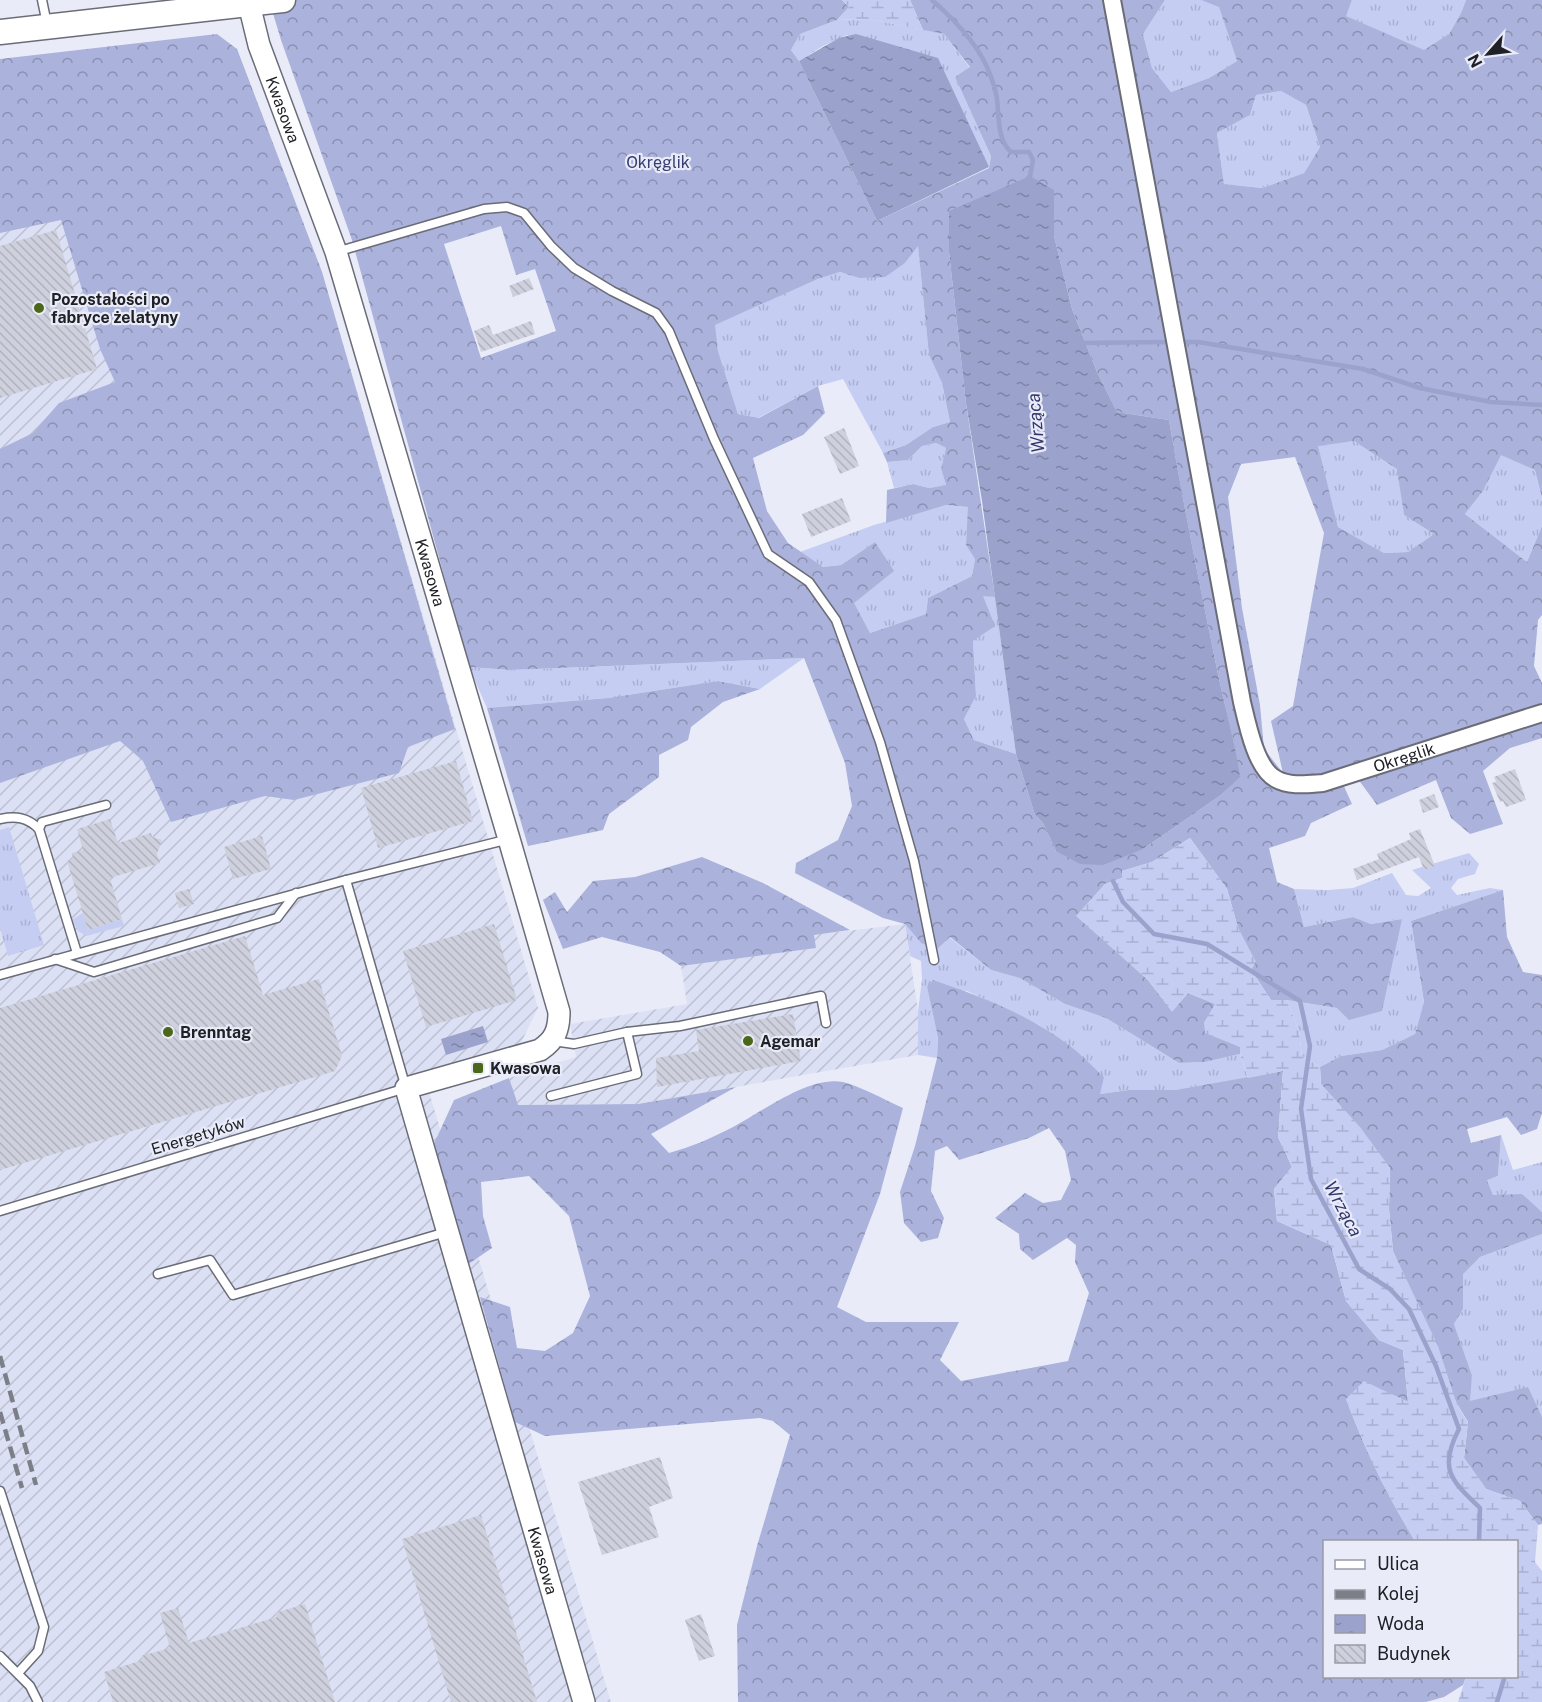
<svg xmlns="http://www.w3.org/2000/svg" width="1542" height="1702" font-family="'Public Sans',sans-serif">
	<defs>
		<pattern id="industrial-furrows" width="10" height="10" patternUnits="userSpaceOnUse" patternTransform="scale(1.5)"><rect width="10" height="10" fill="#dce0f4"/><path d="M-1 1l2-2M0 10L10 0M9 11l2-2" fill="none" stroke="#bcc0d1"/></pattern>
		<pattern id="grass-tufts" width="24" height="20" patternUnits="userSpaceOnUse" patternTransform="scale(1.5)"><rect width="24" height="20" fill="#c6cdf3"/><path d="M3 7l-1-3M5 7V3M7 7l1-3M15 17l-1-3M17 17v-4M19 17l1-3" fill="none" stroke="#aab0d0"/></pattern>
		<pattern id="forest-crowns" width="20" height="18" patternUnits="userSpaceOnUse" patternTransform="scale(1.5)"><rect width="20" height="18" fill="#abb2dc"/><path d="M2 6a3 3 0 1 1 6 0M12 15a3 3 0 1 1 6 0" fill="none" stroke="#8b90b2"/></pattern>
		<pattern id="wetland-marsh" width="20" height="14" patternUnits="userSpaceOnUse" patternTransform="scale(1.5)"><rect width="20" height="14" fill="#c6cdf3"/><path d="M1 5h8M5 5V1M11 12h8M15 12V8" fill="none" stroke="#aab0d0"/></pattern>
		<pattern id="water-ripples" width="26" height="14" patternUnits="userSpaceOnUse" patternTransform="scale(1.5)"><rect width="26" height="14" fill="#9ba2cb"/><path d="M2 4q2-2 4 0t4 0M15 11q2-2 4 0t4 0" fill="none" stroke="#7e84a5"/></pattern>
		<pattern id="building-back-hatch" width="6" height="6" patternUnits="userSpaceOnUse" patternTransform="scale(1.5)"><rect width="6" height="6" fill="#ced0dd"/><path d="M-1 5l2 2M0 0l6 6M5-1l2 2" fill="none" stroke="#b1b2be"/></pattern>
	</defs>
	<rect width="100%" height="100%" fill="#e9ecf8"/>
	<g fill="url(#industrial-furrows)">
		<path d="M237 49 322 272 538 1008 520 1045 424 1075 611 1702H0V68Z"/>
		<path d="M905 924 918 1011V1055L638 1104 517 1105 509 1078 576 1057 570 1024 687 1004 681 966 815 948 813 935Z"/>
	</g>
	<g fill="url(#grass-tufts)">
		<path d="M1165 0H1201L1219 6 1237 61 1209 78 1171 92 1152 68 1143 34Z"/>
		<path d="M1352 0H1466L1461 13 1449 34 1424 51 1345 16Z"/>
		<path d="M869 19 944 34 970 68 955 77 991 156 989 167 847 35 823 46 799 61 791 50 800 34 837 20Z"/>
		<path d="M1281 91 1306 105 1320 147 1304 173 1262 188 1224 184 1217 133 1250 115 1256 95Z"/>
		<path d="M918 245 929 355 942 383 950 422 933 427 906 445 883 453 843 379 818 386 758 418 738 414 718 351 714 325 818 279 840 272 859 278 905 263Z"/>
		<path d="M1354 441 1398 469 1404 515 1434 534 1408 552 1384 553 1338 527 1317 445Z"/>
		<path d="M936 443 946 448 941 469 946 485 929 488 913 484 894 488 887 462 908 460 922 446Z"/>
		<path d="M1501 454 1535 470 1542 498V526L1527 562 1465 514 1483 491Z"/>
		<path d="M946 505 969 507 966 544 975 559 972 576 928 598 926 614 870 633 853 603 875 542 841 565 823 567 800 552 874 525Z"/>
		<path d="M983 595 995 597 1016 754 974 740 964 719 976 696 973 641Z"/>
		<path d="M804 658 760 689 718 681 608 698 487 708 469 667 510 670Z"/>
		<path d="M9 827 44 945 8 956 0 928V830Z"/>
		<path d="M1469 853 1479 864 1475 874 1458 879 1451 888 1457 895 1490 888 1503 890 1411 921 1424 1003 1415 1034 1382 1050 1341 1056 1320 1067 1302 1056 1299 1031 1287 1000 1337 1008 1402 919 1371 924 1353 917 1304 927 1294 889 1328 890 1353 888 1392 873 1406 895 1418 896 1431 888 1412 870Z"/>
		<path d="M83 913 88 930 122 919 124 926 86 936 78 931 72 920Z"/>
		<path d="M905 924 921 943 949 937 991 970 1021 978 1065 1004 1106 1018 1179 1063 1205 1062 1240 1054 1248 1078 1175 1090H1129L1100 1094 1071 1047 1039 1025 967 991 927 987 938 1035 937 1058 918 1055V1012L922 979 921 961 910 956Z"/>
		<path d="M1501 1135 1513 1170 1542 1162V1212L1522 1195H1493L1487 1180 1498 1176Z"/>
		<path d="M1542 1234V1417H1541L1469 1401 1472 1375 1454 1324 1463 1309 1462 1274 1480 1257Z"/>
	</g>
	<g fill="url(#forest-crowns)" fill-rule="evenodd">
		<path d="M269 0H842L849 7 837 20 800 34 791 50 799 61 877 221 989 168 991 156 955 77 970 67 944 34 923 30 910 0H1165L1143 34 1152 68 1171 92 1209 78 1237 61 1219 7 1201 0H1352L1346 16 1424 50 1449 34 1461 13 1466 0H1542V498L1535 470 1501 455 1483 491 1465 514 1527 562 1542 526V615L1538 620 1534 666 1542 683V704L1337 771 1352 804 1311 823 1305 836 1269 848 1277 882 1294 889 1304 927 1353 917 1371 924 1402 919 1382 1011 1349 1020 1337 1008 1287 1000H1271L1251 970 1255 962 1238 928 1227 889 1190 838 1152 862 1122 871V878L1105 884 1077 916 1148 980 1172 1011 1188 993 1216 1004 1204 1023 1240 1047V1054L1205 1062 1179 1063 1106 1018 1065 1004 1020 978 991 970 950 937 937 949 921 943 905 924 883 918 795 873 796 863 838 840 852 806 845 763 804 658 510 670 469 667 352 240 281 40ZM1281 91 1306 105 1320 147 1304 173 1262 188 1224 184 1217 133 1250 115 1256 95ZM1054 190V236L1072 309 1097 372 1117 412 1169 420C1183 504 1200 586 1217 669 1224 705 1235 740 1239 777L1221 795 1143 849 1056 851 1043 823 1035 815 1016 754 974 740 964 719 976 696 973 641 995 626 983 596 995 597 966 403 949 252 950 238ZM501 226 516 275 535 269 556 331 481 358 444 244ZM918 246 929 355 942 383 950 422 933 427 906 445 883 453 887 462 908 460 922 446 936 443 946 448 941 469 946 485 929 488 913 484 887 490 886 523 946 505 968 507 966 545 975 559 972 576 928 598 926 614 870 633 854 603 894 571 875 542 841 565 823 567 788 543 767 511 753 458 803 435 825 413 818 386 759 418 738 414 718 351 715 325 818 279 840 272 859 278 885 277 905 263ZM1354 441 1397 469 1404 515 1434 534 1408 552 1384 553 1338 527 1318 446ZM1295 457 1324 533 1293 706 1271 721 1283 773 1264 749 1260 705 1242 608 1228 497 1241 464Z"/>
		<path d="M217 34 237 49 322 272 455 729 408 747 399 773 294 800 265 796 171 822 143 761 120 741 0 783V449L33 433 59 403 115 382 100 349 61 220 0 233V59Z"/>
		<path d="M718 681 760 689 723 702 691 727 688 740 659 755V777L609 814 603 830 528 846 487 708 608 698Z"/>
		<path d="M1542 721V738L1510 748 1483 771 1503 824 1470 834 1451 818 1436 780 1377 805 1358 779Z"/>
		<path d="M702 857 763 883 850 930 814 935 816 948 681 966 660 952 602 937 563 949 543 900 555 892 567 912 593 881 635 877Z"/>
		<path d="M1503 890 1507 937 1523 972 1542 975V1113L1537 1129 1521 1135 1507 1117 1467 1129 1471 1143 1501 1135 1498 1176 1487 1180 1493 1195 1522 1194 1542 1212V1234L1480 1257 1463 1274V1309L1454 1324 1472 1375 1470 1401 1528 1387 1542 1417V1524L1538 1525 1520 1501 1486 1489 1464 1458 1468 1422 1456 1402 1393 1251 1389 1209 1390 1168 1321 1084 1320 1067 1341 1056 1382 1050 1415 1034 1424 1002 1411 921Z"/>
		<path d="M933 980C980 996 1030 1015 1070 1046 1082 1055 1093 1067 1104 1077L1100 1094 1129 1090H1175L1283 1071 1278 1137 1292 1167 1274 1189 1277 1221 1331 1245 1346 1301 1379 1340 1403 1350 1408 1402 1391 1394 1346 1399C1366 1452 1386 1493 1415 1541L1324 1542V1676L1466 1677 1463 1685 1444 1697 1426 1702H738L737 1625 757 1546 790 1435 773 1421 760 1418 545 1436 515 1422 480 1297 510 1307 517 1348 545 1351 573 1333 590 1296 569 1216 529 1176 481 1182 483 1216 492 1248 467 1265 433 1146 454 1100 509 1078 518 1105 638 1104 736 1087 651 1134 669 1153C691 1147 712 1138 733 1127 762 1112 809 1075 843 1082 860 1086 885 1100 903 1108L880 1194 837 1307 866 1322H959L940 1360 961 1381 1068 1361 1089 1293 1075 1262 1076 1245 1067 1238 1033 1260 1020 1249 1019 1234 995 1218 1025 1193 1043 1203 1061 1200 1071 1180 1065 1151 1049 1128 1029 1138 959 1160 947 1146 935 1151 931 1191 944 1218 938 1238 921 1242 904 1223 900 1192 915 1146 937 1058 938 1037 927 987Z"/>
	</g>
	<g fill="url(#wetland-marsh)">
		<path d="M842 0H910L923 30 869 19 837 20 849 7Z"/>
		<path d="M1190 838 1227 889 1238 928 1256 962 1251 970 1271 1000H1287L1299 1031 1302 1056 1320 1067 1321 1084 1360 1127 1390 1168 1389 1209 1393 1251 1438 1346 1456 1402 1468 1423 1464 1458 1486 1489 1520 1501 1538 1525 1535 1562 1542 1571V1702H1458L1466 1677 1516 1676V1542L1415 1541C1386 1493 1366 1452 1346 1399L1364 1381 1408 1402 1403 1350 1379 1340 1346 1301 1331 1245 1277 1221 1274 1189 1292 1167 1278 1137 1283 1071 1248 1078 1240 1054V1047L1205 1033 1204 1023 1215 1004 1188 993 1172 1012 1148 980 1076 916 1105 884 1122 878V871L1152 862Z"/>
	</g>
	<g fill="url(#water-ripples)">
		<path d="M856 34 938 58 989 167 877 221 799 61 839 38Z"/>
		<path d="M1030 176 1054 190V236L1072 309 1097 372 1117 412 1169 420C1183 503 1200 586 1217 669 1224 705 1235 740 1240 777L1221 795 1143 849 1103 865 1080 864 1056 851 1043 823 1035 815 1016 754 982 501 966 403 949 252V211Z"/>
		<path d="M483 1026 488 1042 446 1055 441 1039Z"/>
	</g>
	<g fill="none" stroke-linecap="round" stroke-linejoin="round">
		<g stroke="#9ba2cb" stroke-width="4.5">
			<path d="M932 0C955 20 981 47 991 77 994 84 996 92 997 99 999 116 997 140 1011 152H1029L1033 160 1030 176 1026 181"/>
			<path d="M1180 342H1198L1363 369 1420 388 1491 402 1542 405"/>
			<path d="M1081 343 1171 342"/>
			<path d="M1113 881 1123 902 1154 934 1207 944 1300 1001 1310 1046 1301 1109 1311 1179 1359 1269 1390 1289 1409 1309 1436 1366 1459 1429C1438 1469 1451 1480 1480 1508L1479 1542"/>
			<path d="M1497 1702 1505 1676"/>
		</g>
	</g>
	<g fill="url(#building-back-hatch)">
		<path d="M56 230 97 369 0 398V246Z"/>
		<path d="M529 278 534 289 513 297 509 286Z"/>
		<path d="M531 321 535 334 481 352 474 331 489 325 493 335Z"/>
		<path d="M844 428 859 466 840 474 824 437Z"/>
		<path d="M842 498 851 521 811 537 802 514Z"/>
		<path d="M456 761 473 821 378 848 361 788Z"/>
		<path d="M1515 769 1526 800 1506 807 1503 801 1500 802 1492 783 1496 782 1494 777Z"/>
		<path d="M1434 794 1439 807 1423 813 1419 800Z"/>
		<path d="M110 819 118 843 151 833 152 837 162 840 157 854 160 863 110 878 122 919 88 930 67 861 73 859 72 853 83 850 77 829Z"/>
		<path d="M1420 829 1435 866 1424 870 1419 857 1357 880 1353 869 1379 859 1377 854 1411 839 1409 833Z"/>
		<path d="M262 836 271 869 233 879 224 847Z"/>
		<path d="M189 889 194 904 179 908 175 893Z"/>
		<path d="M494 924 517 1000 426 1027 403 951Z"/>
		<path d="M245 936 263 995 319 979 342 1056 335 1071 0 1170V1008Z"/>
		<path d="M793 1014 801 1061 657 1087 656 1058 699 1051 696 1030Z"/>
		<path d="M660 1457 673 1498 649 1507 659 1537 602 1555 578 1482Z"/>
		<path d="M481 1515 537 1702H451L402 1539Z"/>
		<path d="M305 1604 335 1702H113L104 1672 143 1660 141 1656 170 1648 160 1613 178 1608 189 1643 277 1617 275 1613Z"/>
		<path d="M701 1614 715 1656 699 1661 685 1620Z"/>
	</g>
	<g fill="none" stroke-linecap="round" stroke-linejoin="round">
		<g stroke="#6a6c77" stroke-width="11">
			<g id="service">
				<path d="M42 0 47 24"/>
				<path d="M336 252 484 209 507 207 524 213 551 246 574 268 612 291 656 313 669 331 714 439 768 554 809 582 836 620 880 742 914 861 934 960"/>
				<path d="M0 819C16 816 27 817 39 829L77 953"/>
				<path d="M39 829 42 822 106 805"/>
				<path d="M55 959 94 972 277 918 296 893"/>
				<path d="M0 975 346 880 509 839"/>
				<path d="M553 1041 574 1044 627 1032 680 1026 821 996 826 1023"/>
				<path d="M551 1096 637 1074 627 1032"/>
				<path d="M0 1211 406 1088 346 880"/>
				<path d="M158 1274 210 1260 233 1295 446 1232"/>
				<path d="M0 1491 44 1627 38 1651 18 1673"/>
				<path d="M0 1656 30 1686 38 1702"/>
			</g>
		</g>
		<g stroke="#6a6c77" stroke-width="20">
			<g id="minor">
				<path id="s1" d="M1112 0 1242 702C1247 723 1256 769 1276 779 1290 787 1308 784 1323 783L1542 713"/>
			</g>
		</g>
		<g stroke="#6a6c77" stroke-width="24">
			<g id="tertiary">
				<path id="s2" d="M249 4 259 45 336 252 509 839 559 1012C559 1030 555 1040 540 1050L406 1088 584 1702"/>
			</g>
		</g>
		<g stroke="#6a6c77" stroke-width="27">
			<path id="secondary" d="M0 32 283 0"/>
		</g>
		<use href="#service" stroke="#fff" stroke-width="8"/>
		<use href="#minor" stroke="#fff" stroke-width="16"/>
		<use href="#tertiary" stroke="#fff" stroke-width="21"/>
		<use href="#secondary" stroke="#fff" stroke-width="24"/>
		<g stroke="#7d7f88" stroke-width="4.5" stroke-dasharray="12 6" stroke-linecap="butt">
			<path d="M0 1356 36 1485"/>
			<path d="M0 1412 22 1488"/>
		</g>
	</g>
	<g fill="#4b6719" stroke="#e9ecf8" stroke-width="2">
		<circle cx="39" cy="308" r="6"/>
		<circle cx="168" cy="1032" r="6"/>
		<circle cx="748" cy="1041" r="6"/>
		<rect x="472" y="1062" width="12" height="12" rx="3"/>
	</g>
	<g text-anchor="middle" stroke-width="4.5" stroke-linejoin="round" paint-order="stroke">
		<g font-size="16" fill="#202126" stroke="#e9ecf8">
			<text dy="6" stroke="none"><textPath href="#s2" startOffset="111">Kwasowa</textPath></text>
			<text dy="6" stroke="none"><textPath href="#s2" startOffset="597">Kwasowa</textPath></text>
			<text dy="6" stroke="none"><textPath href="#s1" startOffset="933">Okręglik</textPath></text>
			<text transform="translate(198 1135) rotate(-17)" y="6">Energetyków</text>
			<text dy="6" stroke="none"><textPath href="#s2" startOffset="1731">Kwasowa</textPath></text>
		</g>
		<g font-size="16" fill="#383d72" stroke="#e9ecf8">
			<text x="658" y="168">Okręglik</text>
		</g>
		<g font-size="16" font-weight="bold" fill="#202126" stroke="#e9ecf8" text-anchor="start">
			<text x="51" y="305">Pozostałości po<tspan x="51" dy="18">fabryce żelatyny</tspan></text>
			<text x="180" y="1038">Brenntag</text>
			<text x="760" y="1047">Agemar</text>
			<text x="490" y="1074">Kwasowa</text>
		</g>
		<g font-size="18" font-style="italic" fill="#33376c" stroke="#e9ecf8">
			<text transform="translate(1036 423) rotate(-95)" y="6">Wrząca</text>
			<text transform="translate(1343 1209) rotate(62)" y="6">Wrząca</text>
		</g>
	</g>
	<rect x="1323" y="1540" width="195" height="138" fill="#e9ecf8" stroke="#999ba4" stroke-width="1.5"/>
	<rect x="1335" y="1560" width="30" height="9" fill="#ffffff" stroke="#999ba4" stroke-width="1.5"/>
	<text x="1377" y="1570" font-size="18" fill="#202126">Ulica</text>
	<rect x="1335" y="1590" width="30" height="9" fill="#7d7f88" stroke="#999ba4" stroke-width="1.5"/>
	<text x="1377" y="1600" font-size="18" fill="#202126">Kolej</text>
	<rect x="1335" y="1615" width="30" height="18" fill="url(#water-ripples)" stroke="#999ba4" stroke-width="1.5"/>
	<text x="1377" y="1630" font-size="18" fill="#202126">Woda</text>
	<rect x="1335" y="1645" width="30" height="18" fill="url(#building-back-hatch)" stroke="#999ba4" stroke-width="1.5"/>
	<text x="1377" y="1660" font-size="18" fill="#202126">Budynek</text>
	<g transform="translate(1488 54) rotate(242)" stroke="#e9ecf8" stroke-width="4.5" paint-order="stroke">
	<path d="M0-4.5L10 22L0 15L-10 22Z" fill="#202126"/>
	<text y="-9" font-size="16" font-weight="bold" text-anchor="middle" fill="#202126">N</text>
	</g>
</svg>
